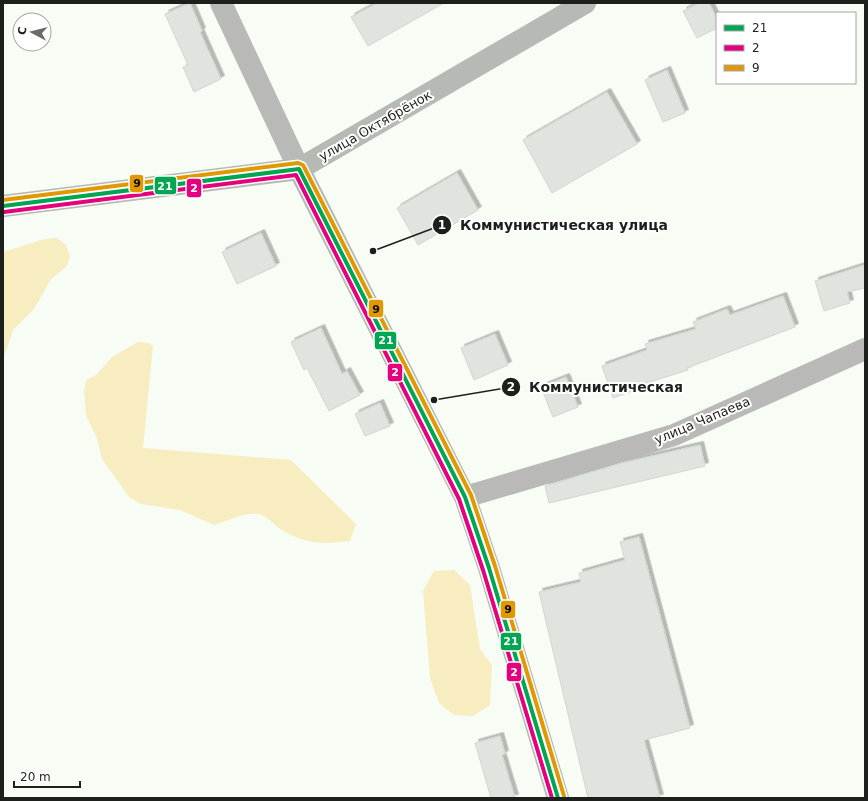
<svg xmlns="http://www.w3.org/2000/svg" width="868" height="801" font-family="'DejaVu Sans',sans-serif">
	<defs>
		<filter id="shadow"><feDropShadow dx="3.5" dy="-3.5" stdDeviation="0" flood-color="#0004"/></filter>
	</defs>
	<rect width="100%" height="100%" fill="#f7fcf4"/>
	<g fill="#f8edc0">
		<path d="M57 238 66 245 70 256 67 266 51 279 34 309 13 330 3 360V252L45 239Z"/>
		<path d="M138 342 149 343 153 346 143 448 291 460 356 524 350 541C322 544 308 545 282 530 275 526 269 518 262 515 248 510 227 521 214 525L180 510 141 504 129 497 102 459 97 438 86 416 84 391 86 380 96 375 112 357Z"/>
		<path d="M454 570 470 585 480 649 492 665 490 705 473 716 454 715 439 703 430 678 423 591 434 571Z"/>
	</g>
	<g fill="#dfe4de" stroke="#d0d6d0" filter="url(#shadow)">
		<path d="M190 3 202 31 200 32 221 79 194 92 183 67 188 65 165 14Z"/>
		<path d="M377 3H444L368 46 351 17Z"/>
		<path d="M699 3H709L717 19V28L697 38 683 11Z"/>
		<path d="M667 70 685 113 663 122 645 80Z"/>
		<path d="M607 92 637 144 552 193 523 140Z"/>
		<path d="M457 173 478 210 418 245 397 208Z"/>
		<path d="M261 233 276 266 237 284 222 252Z"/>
		<path d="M865 265V288L847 292 850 303 824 311 815 281Z"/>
		<path d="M783 296 795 327 687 368 688 370 637 386 638 389 613 398 602 366 647 350 645 344 696 329 693 322 727 309 730 315Z"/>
		<path d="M321 328 342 374 347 371 360 395 329 411 307 368 304 370 291 342Z"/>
		<path d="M495 334 508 365 474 380 461 348Z"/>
		<path d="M566 377 578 407 553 417 541 387Z"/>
		<path d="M380 403 390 426 365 436 355 414Z"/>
		<path d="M700 445 705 466 549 503 545 486 622 463Z"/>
		<path d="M639 537 690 728 644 740 660 798H588L539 592 581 582 579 573 625 560 620 542Z"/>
		<path d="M500 736 505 754 502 755 515 798H491L475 743Z"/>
	</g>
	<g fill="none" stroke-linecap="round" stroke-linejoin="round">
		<g stroke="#b9bab7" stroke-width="22">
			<path d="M221 3 299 169"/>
			<path d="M465 497 674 435 865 349"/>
		</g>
		<g stroke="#b7bab4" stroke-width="22">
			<path d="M299 169 465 497 489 568 558 798"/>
			<path d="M3 206 299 169 585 3"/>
		</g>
		<g stroke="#fff" stroke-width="7">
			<path id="bus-1" d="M3 206 299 169 465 497 489 568 558 798"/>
		</g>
		<g stroke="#fff" stroke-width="7">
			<path id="bus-2" d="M4 212 296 175 459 499 483 570 552 798"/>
		</g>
		<g stroke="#fff" stroke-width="7">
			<path id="bus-3" d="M3 200 298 163 303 165 471 495 495 566 564 796"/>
		</g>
		<use href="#bus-1" stroke="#00a651" stroke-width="4"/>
		<use href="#bus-2" stroke="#e5007d" stroke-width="4"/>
		<use href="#bus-3" stroke="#e19903" stroke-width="4"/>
	</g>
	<g text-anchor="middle" stroke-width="4" stroke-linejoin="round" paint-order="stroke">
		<g font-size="13" fill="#1c201a" stroke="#fff">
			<text transform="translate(375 125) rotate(-30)" y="5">улица Октябрёнок</text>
			<text transform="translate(702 420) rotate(-23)" y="5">улица Чапаева</text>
		</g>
	</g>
	<path fill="none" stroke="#1c201a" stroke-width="1.5" d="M373 251L442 225M434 400L511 387"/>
	<g fill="#1c201a" stroke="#fff" stroke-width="1.5">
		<circle cx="373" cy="251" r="4"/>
		<circle cx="434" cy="400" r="4"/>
		<circle cx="442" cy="225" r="10"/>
		<circle cx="511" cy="387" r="10"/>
	</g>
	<g font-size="12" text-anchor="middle" font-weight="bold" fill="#fff">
		<text x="442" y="229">1</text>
		<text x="511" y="391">2</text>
	</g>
	<g font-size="14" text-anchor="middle" font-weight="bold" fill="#1c201a" stroke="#fff" stroke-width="4" stroke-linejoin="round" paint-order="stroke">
		<text x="564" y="230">Коммунистическая улица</text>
		<text x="606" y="392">Коммунистическая</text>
	</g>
	<g stroke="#fff" stroke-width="1.5">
		<rect x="129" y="174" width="15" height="19" rx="4" fill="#e19903"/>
		<rect x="154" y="176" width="23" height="19" rx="4" fill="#00a651"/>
		<rect x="186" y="178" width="16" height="20" rx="4" fill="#e5007d"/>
		<rect x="368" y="299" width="16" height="19" rx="4" fill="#e19903"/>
		<rect x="374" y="331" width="23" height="19" rx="4" fill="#00a651"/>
		<rect x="387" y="363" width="16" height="19" rx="4" fill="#e5007d"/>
		<rect x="500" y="600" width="16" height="19" rx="4" fill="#e19903"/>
		<rect x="500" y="632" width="22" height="19" rx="4" fill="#00a651"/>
		<rect x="506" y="662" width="16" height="20" rx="4" fill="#e5007d"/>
	</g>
	<g font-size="11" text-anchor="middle" font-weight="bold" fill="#fff">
		<text x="165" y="190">21</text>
		<text x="194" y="192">2</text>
		<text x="386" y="344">21</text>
		<text x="395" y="376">2</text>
		<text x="511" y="645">21</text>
		<text x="514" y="676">2</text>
	</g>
	<g font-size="11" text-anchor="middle" font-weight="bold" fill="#111">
		<text x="137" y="187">9</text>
		<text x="376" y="313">9</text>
		<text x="508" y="613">9</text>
	</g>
	<rect width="868" height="801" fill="none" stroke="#1c201a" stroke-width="8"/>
	<rect x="716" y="12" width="140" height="72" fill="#ffffff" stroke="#a4a6a3"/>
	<rect x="724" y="25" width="20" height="6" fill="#00a651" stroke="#a4a6a3"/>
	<text x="752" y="32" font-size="12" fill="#1c201a">21</text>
	<rect x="724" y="45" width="20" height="6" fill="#e5007d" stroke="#a4a6a3"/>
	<text x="752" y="52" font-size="12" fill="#1c201a">2</text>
	<rect x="724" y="65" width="20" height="6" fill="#e19903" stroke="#a4a6a3"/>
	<text x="752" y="72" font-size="12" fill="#1c201a">9</text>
	<g transform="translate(32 32) rotate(277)"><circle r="19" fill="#ffffff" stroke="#a4a6a3"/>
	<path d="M0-3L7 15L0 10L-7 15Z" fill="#696d66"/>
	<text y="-6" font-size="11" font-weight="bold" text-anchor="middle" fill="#1c201a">С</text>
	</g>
	<path d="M14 781v6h66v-6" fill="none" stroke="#1c201a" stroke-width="2"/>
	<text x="20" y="781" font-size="12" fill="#1c201a" stroke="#ffffff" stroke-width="3" paint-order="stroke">20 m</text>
</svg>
